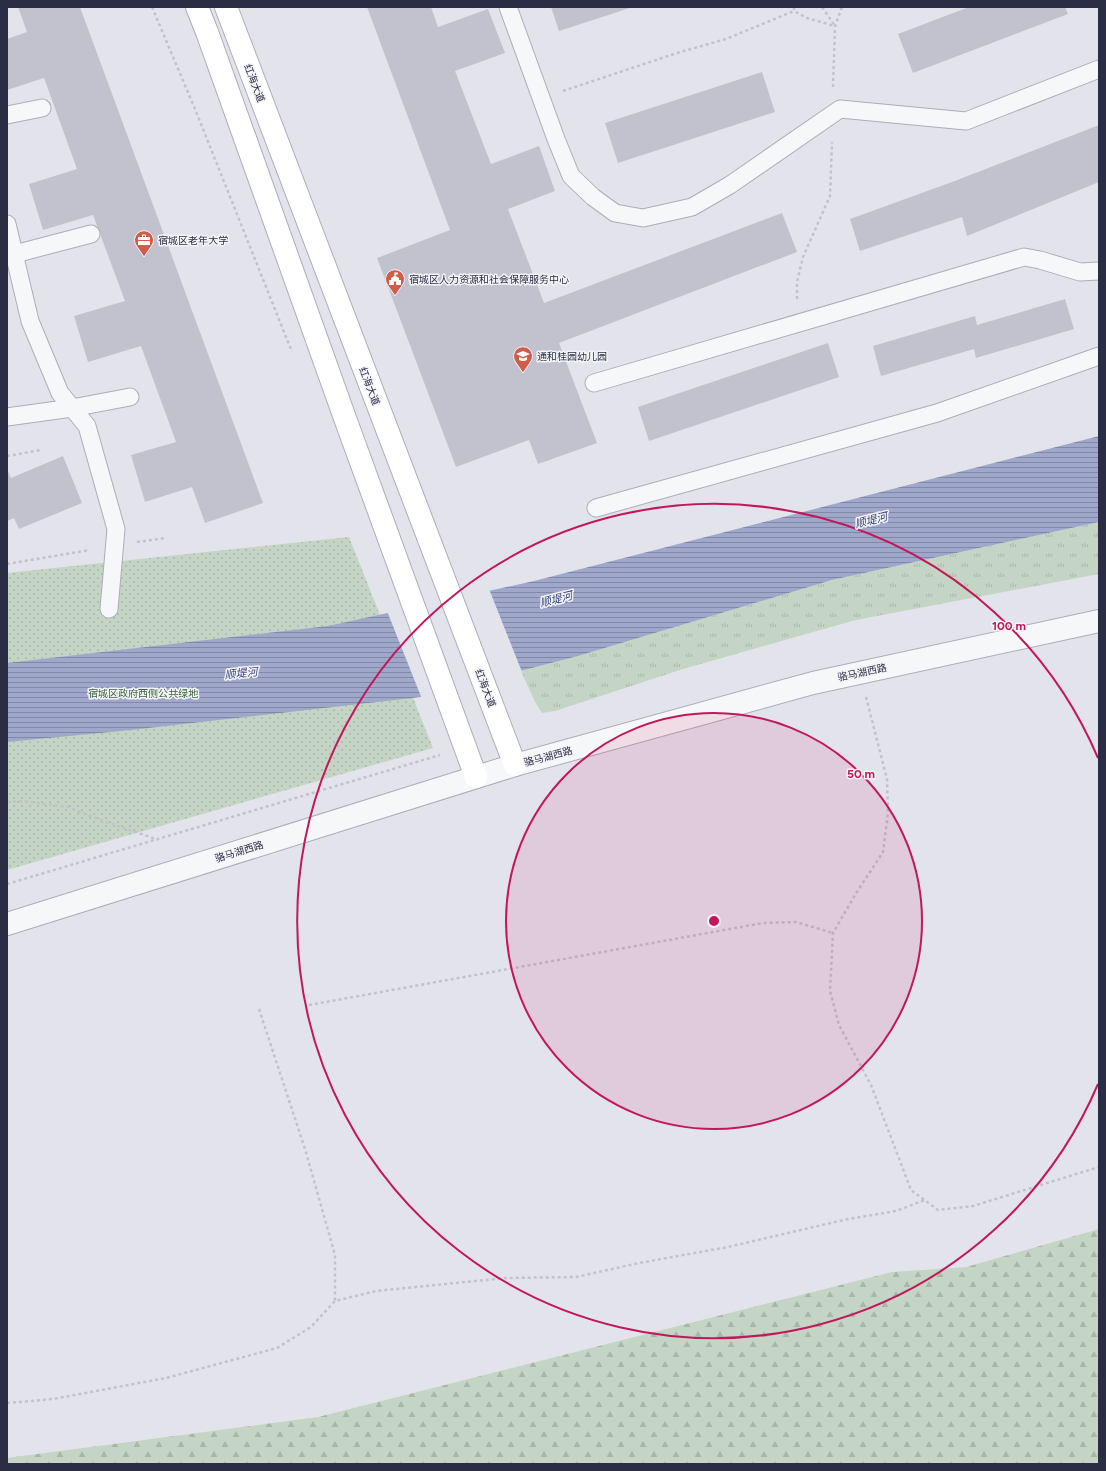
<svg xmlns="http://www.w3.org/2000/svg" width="1106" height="1471" font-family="Figtree,'Noto Sans SC',sans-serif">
	<defs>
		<pattern id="grass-tufts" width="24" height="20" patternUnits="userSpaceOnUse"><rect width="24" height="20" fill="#c5d5c5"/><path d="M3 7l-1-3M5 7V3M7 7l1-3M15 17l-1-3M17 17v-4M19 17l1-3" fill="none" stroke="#a9b7aa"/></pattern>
		<pattern id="forest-firs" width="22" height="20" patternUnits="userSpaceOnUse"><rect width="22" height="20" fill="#c5d5c5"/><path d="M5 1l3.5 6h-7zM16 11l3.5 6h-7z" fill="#a9b7aa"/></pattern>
		<pattern id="park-dots" width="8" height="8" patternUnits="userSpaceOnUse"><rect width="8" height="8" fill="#c5d5c5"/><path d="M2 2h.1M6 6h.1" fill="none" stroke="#a9b7aa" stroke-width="1.8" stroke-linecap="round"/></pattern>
		<pattern id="water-rules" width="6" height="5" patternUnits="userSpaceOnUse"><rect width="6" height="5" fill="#9fa7cb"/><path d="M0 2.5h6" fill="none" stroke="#8288a6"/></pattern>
	</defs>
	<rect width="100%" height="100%" fill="#e3e4eb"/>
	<path fill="url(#grass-tufts)" d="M1099 522V574L856 620 683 669 555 711 542 713 535 702 521 671 578 656 832 580Z"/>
	<path fill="url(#forest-firs)" d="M1099 1229V1464H7V1458L318 1417 892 1272 966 1267Z"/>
	<path fill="url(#park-dots)" d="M349 537 433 748 7 870V573Z"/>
	<path fill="url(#water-rules)" d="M1099 436V522L832 580 578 656 421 697 131 730 7 742V663L328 626 534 581Z"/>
	<path fill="#e3e4eb" d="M489 589 522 672 422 699 387 611Z"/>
	<g fill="#c1c2ce">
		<path d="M18 7H80L263 503 205 523 192 487 145 502 131 455 176 442 141 346 88 362 74 316 125 301 93 215 43 230 29 184 77 169 44 78 7 90V39L27 32Z"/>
		<path d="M367 7H431L438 27 488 9 505 53 455 71 491 164 539 146 555 191 508 209 544 303 782 213 797 252 559 343 597 443 538 464 529 440 456 467 377 258 450 230Z"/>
		<path d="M551 7H633L559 31Z"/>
		<path d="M969 7H1065L1068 14 913 73 898 34Z"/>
		<path d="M762 72 775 112 618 163 605 123Z"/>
		<path d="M1099 125V182L967 236 962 217 860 251 850 219 952 182Z"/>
		<path d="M1065 299 1074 329 976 358 974 349 881 376 873 346 975 316 977 325Z"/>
		<path d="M828 343 839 377 649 441 638 407Z"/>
		<path d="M63 456 82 503 19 529 14 518 7 521V469L11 478Z"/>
	</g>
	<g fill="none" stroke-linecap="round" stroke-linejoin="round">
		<g stroke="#acadb9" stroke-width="19">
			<g id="service">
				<path d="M508 7 556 139 571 176 593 197 615 213 643 218 692 207 730 185 840 109 966 121 1099 69"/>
				<path d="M7 115 42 108"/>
				<path d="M7 224 30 321 60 393 87 426 116 529 109 609"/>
				<path d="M7 256 91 234"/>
				<path d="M594 383 1024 257 1040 260 1080 272 1099 271"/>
				<path d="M7 417 72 408 130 397"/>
				<path d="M596 508 937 413 1099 356"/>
			</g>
		</g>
		<g stroke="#acadb9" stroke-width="24">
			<path id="tertiary" d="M7 924 515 765 813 683 1099 621"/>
		</g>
		<g stroke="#acadb9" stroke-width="24">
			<g id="secondary">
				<path d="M197 7 207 32 346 421 476 777"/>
				<path d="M226 7 515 765"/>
			</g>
		</g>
		<g stroke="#c1c2ca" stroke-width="2.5" stroke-dasharray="3 3" stroke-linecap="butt">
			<path d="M152 7 195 109 292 352"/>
			<path d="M794 7V11L807 18 835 26"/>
			<path d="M822 7 835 26"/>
			<path d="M833 87 835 26 842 7"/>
			<path d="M563 91 677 53 726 39 794 11"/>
			<path d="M797 299V282L803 257 830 196 832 142"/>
			<path d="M7 456 41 450"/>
			<path d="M137 542 166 538"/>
			<path d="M7 564 90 550"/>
			<path d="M866 697 887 779 888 813 883 852 855 895 833 933 830 991 839 1025 871 1085 911 1190 938 1210 973 1206 1099 1167"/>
			<path d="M7 802 23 801 68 807 100 820 156 839"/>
			<path d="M7 884 440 755"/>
			<path d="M309 1005 763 923 796 922 833 933"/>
			<path d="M259 1009 305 1149 335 1255V1301"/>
			<path d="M7 1403 53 1399 166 1378 277 1348 311 1327 335 1301 376 1291 505 1278 576 1277 639 1263 728 1247 848 1219 896 1211 925 1200"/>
		</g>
		<use href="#service" stroke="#f6f7f9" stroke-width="17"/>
		<use href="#tertiary" stroke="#f6f7f9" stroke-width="22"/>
		<use href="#secondary" stroke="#fff" stroke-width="22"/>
	</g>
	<circle cx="714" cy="921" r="208" fill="#c2185b" fill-opacity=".12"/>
	<g fill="none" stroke="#c2185b" stroke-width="2">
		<circle cx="714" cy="921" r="208"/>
		<path d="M1098 1084A417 417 0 1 1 1098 758"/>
	</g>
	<defs>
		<g id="office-pin" transform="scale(1)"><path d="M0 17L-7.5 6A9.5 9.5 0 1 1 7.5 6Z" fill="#ce5d4b" stroke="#f3f4f8"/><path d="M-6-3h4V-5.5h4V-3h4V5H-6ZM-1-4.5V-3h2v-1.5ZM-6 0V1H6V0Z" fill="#fff"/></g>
		<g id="civic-pin" transform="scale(1)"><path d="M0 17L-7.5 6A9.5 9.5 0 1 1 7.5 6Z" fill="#ce5d4b" stroke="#f3f4f8"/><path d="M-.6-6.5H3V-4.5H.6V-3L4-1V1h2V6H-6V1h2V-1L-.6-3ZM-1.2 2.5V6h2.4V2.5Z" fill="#fff"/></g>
		<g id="school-pin" transform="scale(1)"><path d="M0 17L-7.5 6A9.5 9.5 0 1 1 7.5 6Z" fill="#ce5d4b" stroke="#f3f4f8"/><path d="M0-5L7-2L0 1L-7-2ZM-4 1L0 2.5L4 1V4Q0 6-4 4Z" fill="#fff"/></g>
	</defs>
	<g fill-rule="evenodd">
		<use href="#office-pin" x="144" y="240"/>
		<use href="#civic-pin" x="395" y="279"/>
		<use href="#school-pin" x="523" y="356"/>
	</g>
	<g text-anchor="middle" stroke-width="3" stroke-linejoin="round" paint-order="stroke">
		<g font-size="10" fill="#2b2d44" stroke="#f3f4f8">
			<text transform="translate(255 83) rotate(69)" y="4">红海大道</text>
			<text transform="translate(370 386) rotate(69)" y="4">红海大道</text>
			<text transform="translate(862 672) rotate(-12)" y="4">骆马湖西路</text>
			<text transform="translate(486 688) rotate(69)" y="4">红海大道</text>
			<text transform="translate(548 756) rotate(-15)" y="4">骆马湖西路</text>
			<text transform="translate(239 851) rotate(-17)" y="4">骆马湖西路</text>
		</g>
		<g font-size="10" fill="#2b2d44" stroke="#f3f4f8" text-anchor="start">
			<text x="158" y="244">宿城区老年大学</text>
			<text x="409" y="283">宿城区人力资源和社会保障服务中心</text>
			<text x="537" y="360">通和桂园幼儿园</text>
		</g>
		<g font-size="10" fill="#385f3c" stroke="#f3f4f8">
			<text x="143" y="697">宿城区政府西侧公共绿地</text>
		</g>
		<g font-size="11" font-style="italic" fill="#353f78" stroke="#f3f4f8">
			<text transform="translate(871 520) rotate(-14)" y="4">顺堤河</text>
			<text transform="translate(556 599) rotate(-14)" y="4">顺堤河</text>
			<text transform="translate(241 673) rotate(-6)" y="4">顺堤河</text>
		</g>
	</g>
	<circle cx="714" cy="921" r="6" fill="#c2185b" stroke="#f3f4f8" stroke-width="2"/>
	<g font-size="12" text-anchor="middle" font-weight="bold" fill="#c2185b" stroke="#f3f4f8" stroke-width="3" stroke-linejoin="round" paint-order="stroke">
		<text x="1009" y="630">100 m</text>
		<text x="861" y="778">50 m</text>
	</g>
	<rect width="1106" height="1471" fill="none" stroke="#2b2d44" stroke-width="16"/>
</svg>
